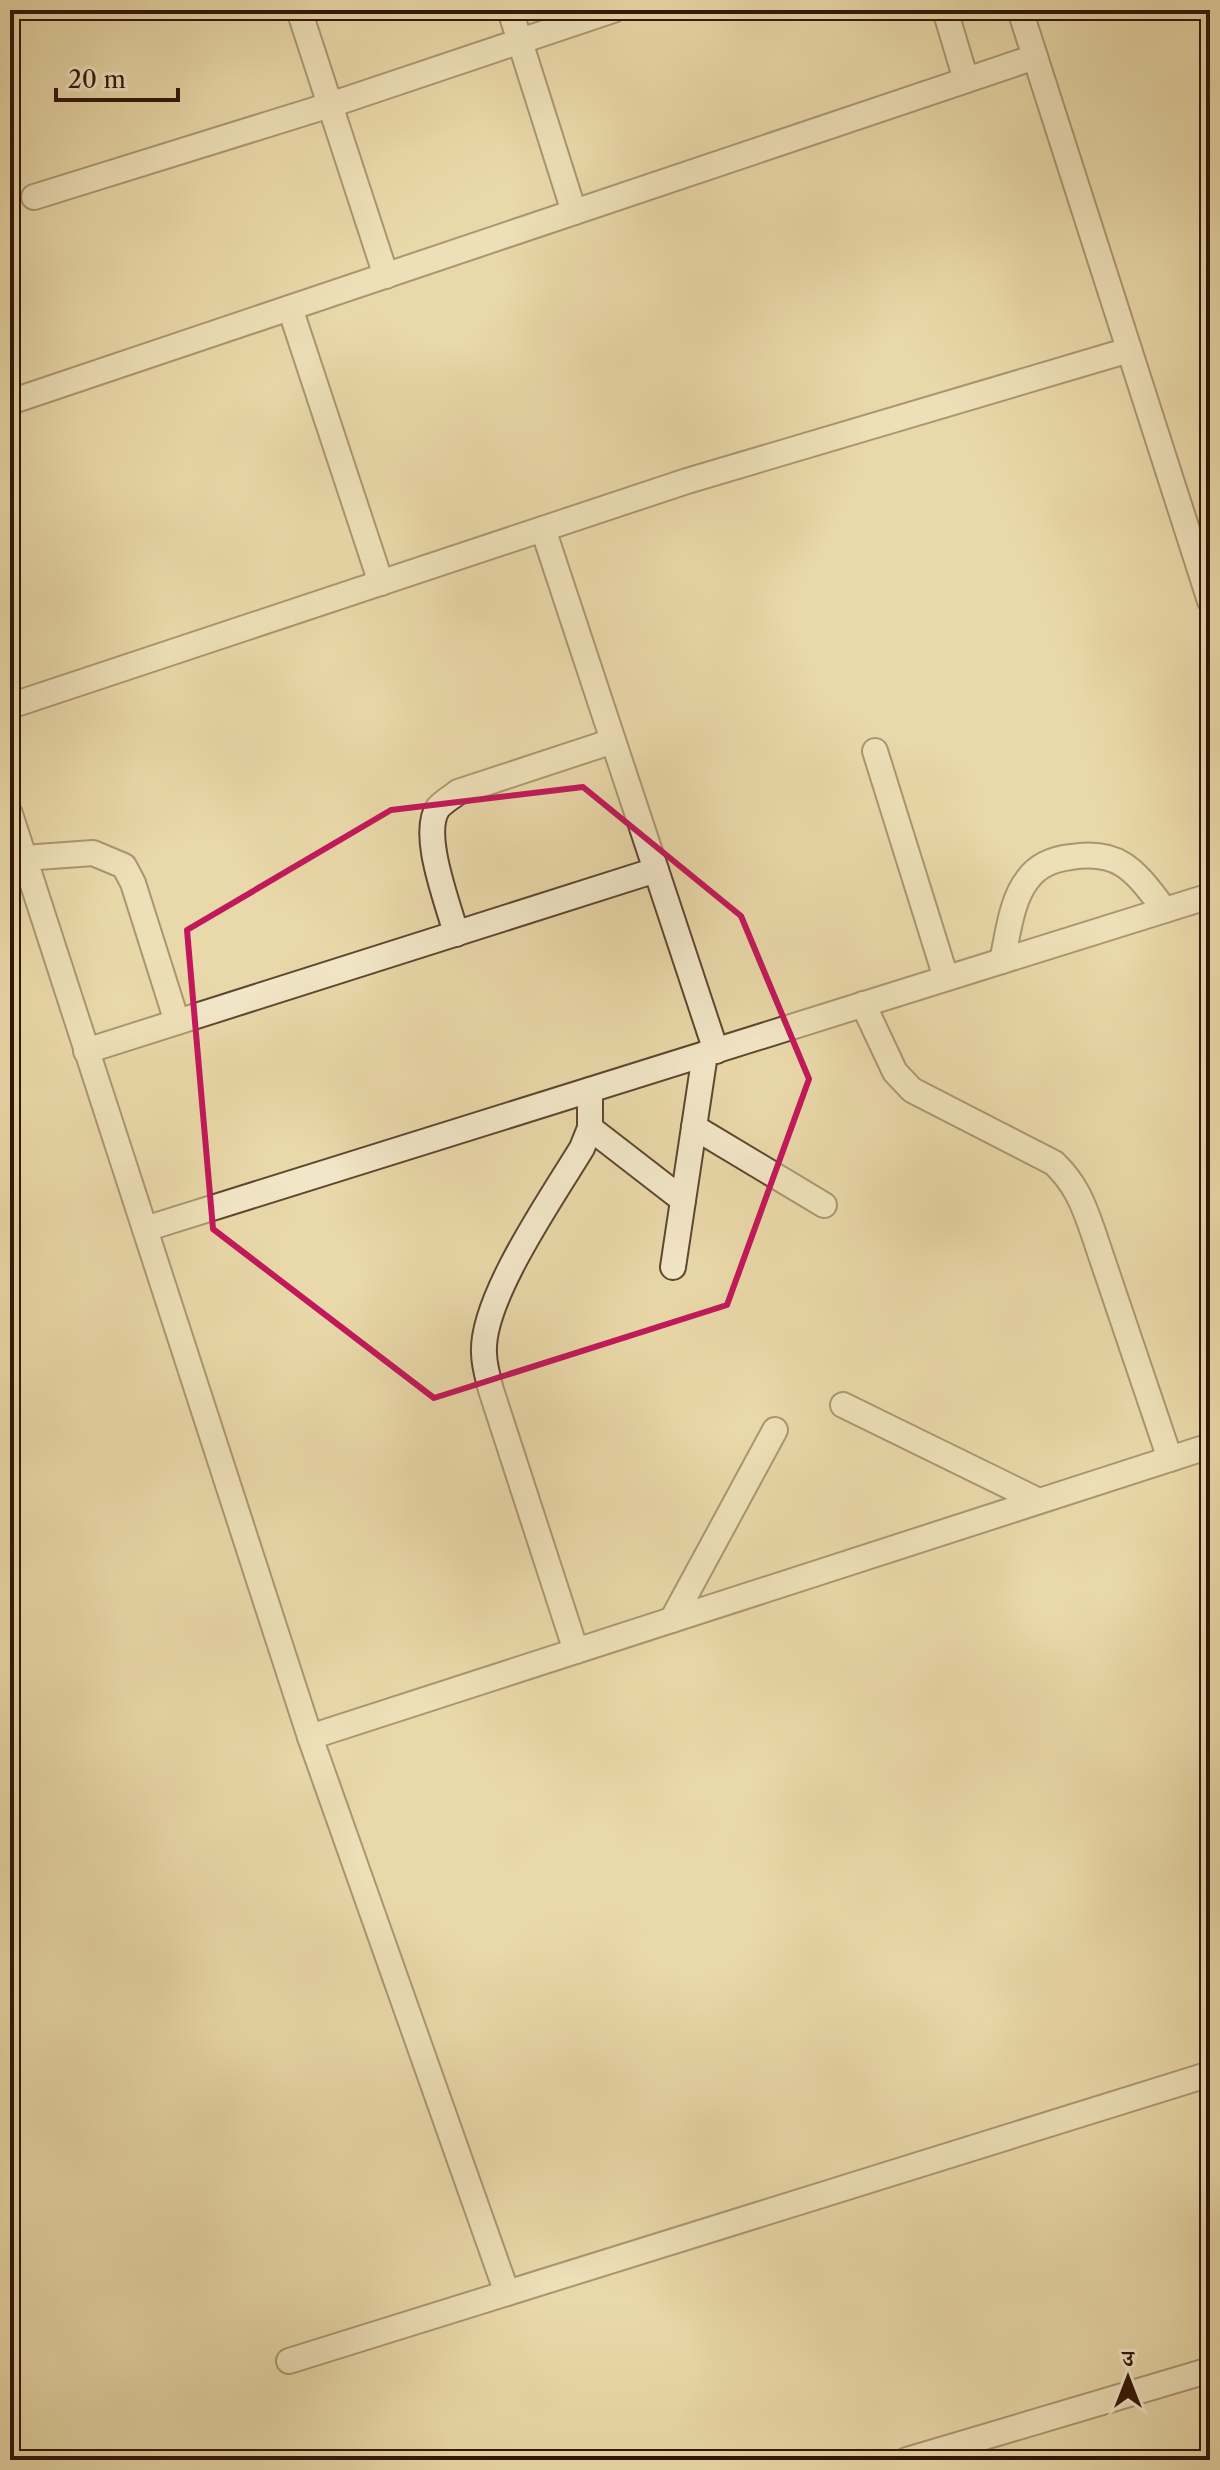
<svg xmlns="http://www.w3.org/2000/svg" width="1220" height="2470" font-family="'Libre Caslon Text','Noto Serif Devanagari',serif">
	<rect width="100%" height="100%" fill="#e9d8a9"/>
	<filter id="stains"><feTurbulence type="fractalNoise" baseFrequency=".0025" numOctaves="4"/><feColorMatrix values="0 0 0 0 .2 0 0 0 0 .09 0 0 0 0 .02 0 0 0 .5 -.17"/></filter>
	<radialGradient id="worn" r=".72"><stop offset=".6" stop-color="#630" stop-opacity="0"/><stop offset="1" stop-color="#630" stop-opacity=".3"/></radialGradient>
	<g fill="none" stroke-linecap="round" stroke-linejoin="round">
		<g stroke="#604630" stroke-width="28">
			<g id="lane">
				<path d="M299 10 386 276"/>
				<path d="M510 10 574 212"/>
				<path d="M945 10 966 80"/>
				<path d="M1020 10 1210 601"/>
				<path d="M34 197 330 105 613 10"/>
				<path d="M290 308 381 583"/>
				<path d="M10 402 1035 57"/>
				<path d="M543 529 716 1051"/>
				<path d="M10 706 687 481 1129 350"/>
				<path d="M875 751 946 978"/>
				<path d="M10 814 310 1737 507 2293"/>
				<path d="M24 858 93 853 124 866 133 883 177 1022"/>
				<path d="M456 934C449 905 420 835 438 808 443 802 452 797 458 792L613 741"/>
				<path d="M1002 961C1008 935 1011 900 1028 879 1038 865 1054 859 1071 857 1122 849 1136 873 1165 910"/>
				<path d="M863 1004 895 1072 912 1090 1054 1163C1075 1183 1083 1203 1092 1229L1170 1459"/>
				<path d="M86 1051 656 870"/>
				<path d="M694 1127 824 1205"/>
				<path d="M590 1128 683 1200"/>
				<path d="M145 1229 1210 896"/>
				<path d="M673 1267 705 1054"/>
				<path d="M843 1405 1039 1501"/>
				<path d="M672 1620 775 1430"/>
				<path d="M576 1651 491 1390C488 1378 484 1365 484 1353 481 1299 553 1196 582 1148L590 1128V1090"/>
				<path d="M310 1737 1210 1446"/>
				<path d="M289 2361 1210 2074"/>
				<path d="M907 2460 1210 2370"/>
			</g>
		</g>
		<use href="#lane" stroke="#f1e6c7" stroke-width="24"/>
	</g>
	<path d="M0 0H1220V2470H0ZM583 787 741 916 809 1079 727 1305 434 1398 213 1229 187 930 391 810Z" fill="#e9d8a9" fill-opacity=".55" fill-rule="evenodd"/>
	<path fill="none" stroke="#c2185b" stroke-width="6" stroke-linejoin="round" d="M583 787 741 916 809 1079 727 1305 434 1398 213 1229 187 930 391 810Z"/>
	<rect width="1220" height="2470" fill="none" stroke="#e9d8a9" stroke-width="40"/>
	<rect x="12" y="12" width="1196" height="2446" fill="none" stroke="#321608" stroke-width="4"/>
	<rect x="20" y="20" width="1180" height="2430" fill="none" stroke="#321608" stroke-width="2"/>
	<g transform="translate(1128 2378)" stroke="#f1e6c7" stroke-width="6" paint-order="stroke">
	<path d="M0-6L14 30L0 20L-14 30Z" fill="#321608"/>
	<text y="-12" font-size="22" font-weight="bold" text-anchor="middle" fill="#321608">उ</text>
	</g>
	<path d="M56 88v12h122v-12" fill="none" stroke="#321608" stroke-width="4"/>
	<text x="68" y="88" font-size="24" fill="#321608" stroke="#f1e6c7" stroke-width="6" paint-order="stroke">20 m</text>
	<rect width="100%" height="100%" filter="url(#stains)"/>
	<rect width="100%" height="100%" fill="url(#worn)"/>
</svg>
